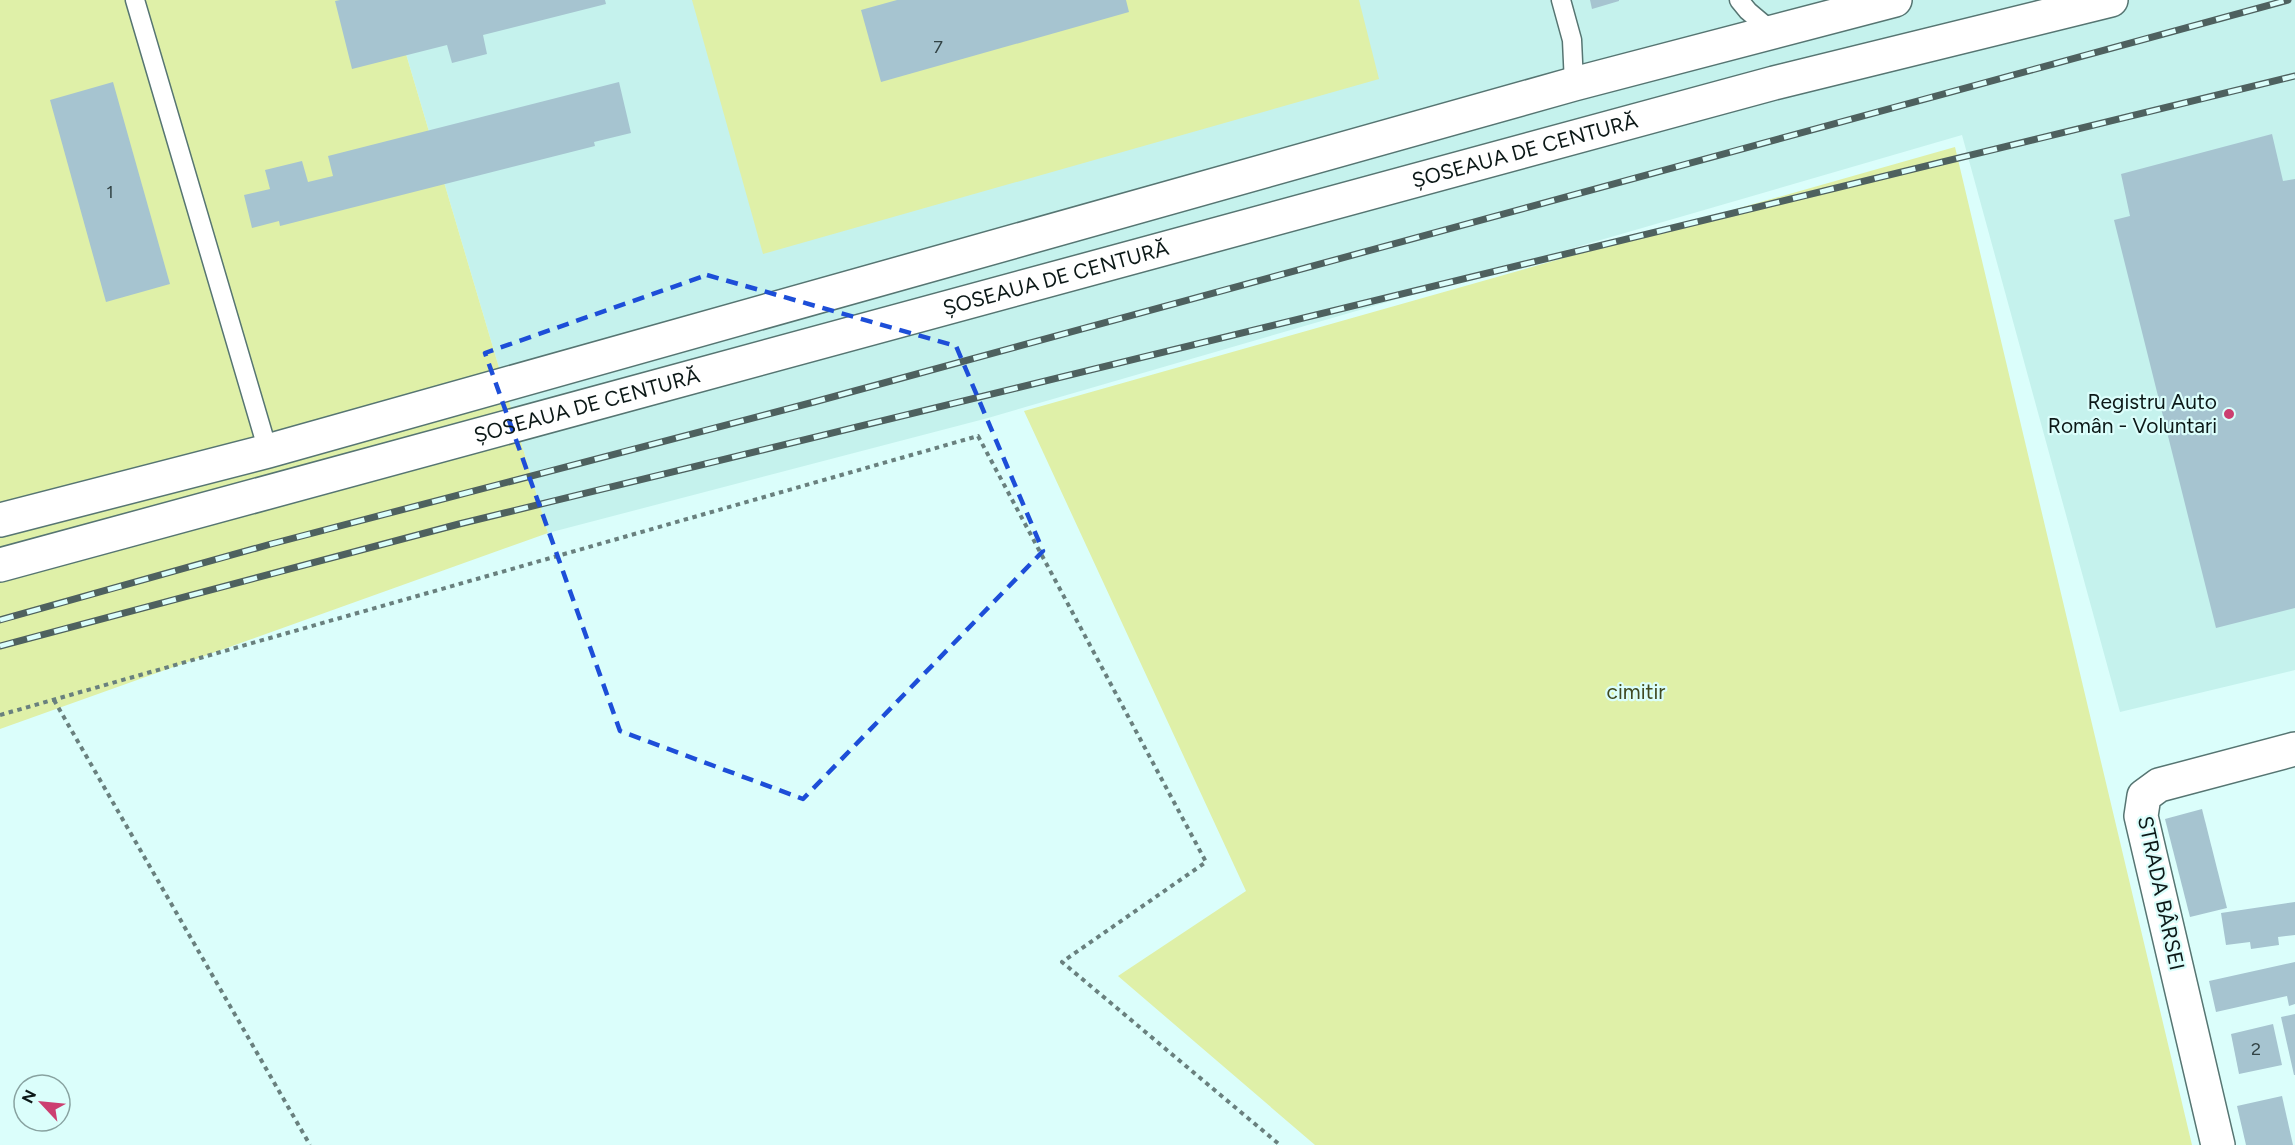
<svg xmlns="http://www.w3.org/2000/svg" width="2295" height="1145" font-family="Figtree,sans-serif">
	<rect width="100%" height="100%" fill="#dbfefb"/>
	<path fill="#c5f2ed" d="M390 0H2295V670L2120 712 1962 135 988 418 548 533Z"/>
	<g fill="#dff0a8">
		<path d="M0 0H390L548 533 0 729Z"/>
		<path d="M692 0H1359L1379 79 763 254Z"/>
		<path d="M1955 147 2192 1145H1315L1118 976 1246 891 1024 411Z"/>
	</g>
	<g fill="#a6c4d0">
		<path d="M340 0H605L606 4 483 35 487 54 452 63 447 45 352 69 335 1Z"/>
		<path d="M897 0H1126L1129 12 881 82 861 10Z"/>
		<path d="M1590 0H1619V1L1592 9Z"/>
		<path d="M113 82 170 284 106 302 50 100Z"/>
		<path d="M619 82 631 133 594 142 595 146 280 226 279 221 252 228 244 195 270 189 265 170 302 161 308 182 333 176 328 156Z"/>
		<path d="M2272 134 2283 181 2295 179V608L2216 628 2114 220 2130 216 2121 174Z"/>
		<path d="M2202 809 2227 908 2190 917 2165 819Z"/>
		<path d="M2295 902V935L2278 937 2279 945 2251 949 2250 942 2226 945 2221 913Z"/>
		<path d="M2295 962V1004L2289 1006 2287 996 2216 1012 2209 981Z"/>
		<path d="M2295 1014V1075H2294L2281 1017Z"/>
		<path d="M2273 1024 2282 1065 2239 1074 2231 1034Z"/>
		<path d="M2282 1096 2293 1145H2246L2237 1106Z"/>
	</g>
	<g fill="none" stroke-linecap="round" stroke-linejoin="round">
		<g stroke="#567572" stroke-width="21">
			<g id="service">
				<path d="M135 0 268 451"/>
				<path d="M1561 0 1572 40 1574 84"/>
				<path d="M1739 0 1748 11 1774 33"/>
			</g>
		</g>
		<g stroke="#567572" stroke-width="36">
			<path id="minor" d="M2218 1145 2141 816 2144 796 2159 785 2295 749"/>
		</g>
		<g stroke="#567572" stroke-width="36">
			<g id="primary">
				<path d="M0 520 268 451 1574 84 1895 0"/>
				<path id="s1" d="M0 565 1774 83 2111 0"/>
			</g>
		</g>
		<g stroke="#69807e" stroke-width="4" stroke-dasharray="4.5 4.5" stroke-linecap="butt">
			<path d="M54 700 310 1145"/>
			<path d="M0 715 978 436 1206 862 1062 962 1280 1145"/>
		</g>
		<use href="#service" stroke="#fff" stroke-width="18"/>
		<use href="#minor" stroke="#fff" stroke-width="33"/>
		<use href="#primary" stroke="#fff" stroke-width="33"/>
		<g stroke="#4e615f" stroke-width="7">
			<g id="rail">
				<path d="M0 620 271 544 814 402 2288 0"/>
				<path d="M0 646 459 524 2295 76"/>
			</g>
		</g>
		<use href="#rail" stroke="#dbfefb" stroke-width="4.5" stroke-dasharray="14" stroke-linecap="butt"/>
	</g>
	<path fill="none" stroke="#1d4ed8" stroke-width="4.5" stroke-dasharray="12 8" stroke-linejoin="round" d="M707 275 956 346 1043 551 803 799 620 731 485 353Z"/>
	<circle fill="#cc3f70" stroke="#dbfefb" stroke-width="2" cx="2229" cy="414" r="6"/>
	<g text-anchor="middle" stroke-width="4.5" stroke-linejoin="round" paint-order="stroke">
		<g font-size="18" fill="#324345">
			<text x="938" y="53">7</text>
			<text x="110" y="198">1</text>
			<text x="2256" y="1055">2</text>
		</g>
		<g font-size="21" fill="#0c1817" stroke="#dbfefb">
			<text dy="7" stroke="none"><textPath href="#s1" startOffset="1580">ȘOSEAUA DE CENTURĂ</textPath></text>
			<text dy="7" stroke="none"><textPath href="#s1" startOffset="1094">ȘOSEAUA DE CENTURĂ</textPath></text>
			<text dy="7" stroke="none"><textPath href="#s1" startOffset="608">ȘOSEAUA DE CENTURĂ</textPath></text>
			<text transform="translate(2161 893) rotate(78)" y="7">STRADA BÂRSEI</text>
		</g>
		<g font-size="21" fill="#0c1817" stroke="#dbfefb" text-anchor="end">
			<text x="2217" y="409">Registru Auto<tspan x="2217" dy="24">Român - Voluntari</tspan></text>
		</g>
		<g font-size="21" fill="#404920" stroke="#dbfefb">
			<text x="1636" y="699">cimitir</text>
		</g>
	</g>
	<g transform="translate(42 1103) rotate(296)"><circle r="28" fill="#dbfefb" stroke="#88a2a0" stroke-width="1.5"/>
	<path d="M0-4.5L10 22L0 15L-10 22Z" fill="#cc3f70"/>
	<text y="-9" font-size="16" font-weight="bold" text-anchor="middle" fill="#0c1817">N</text>
	</g>
</svg>
